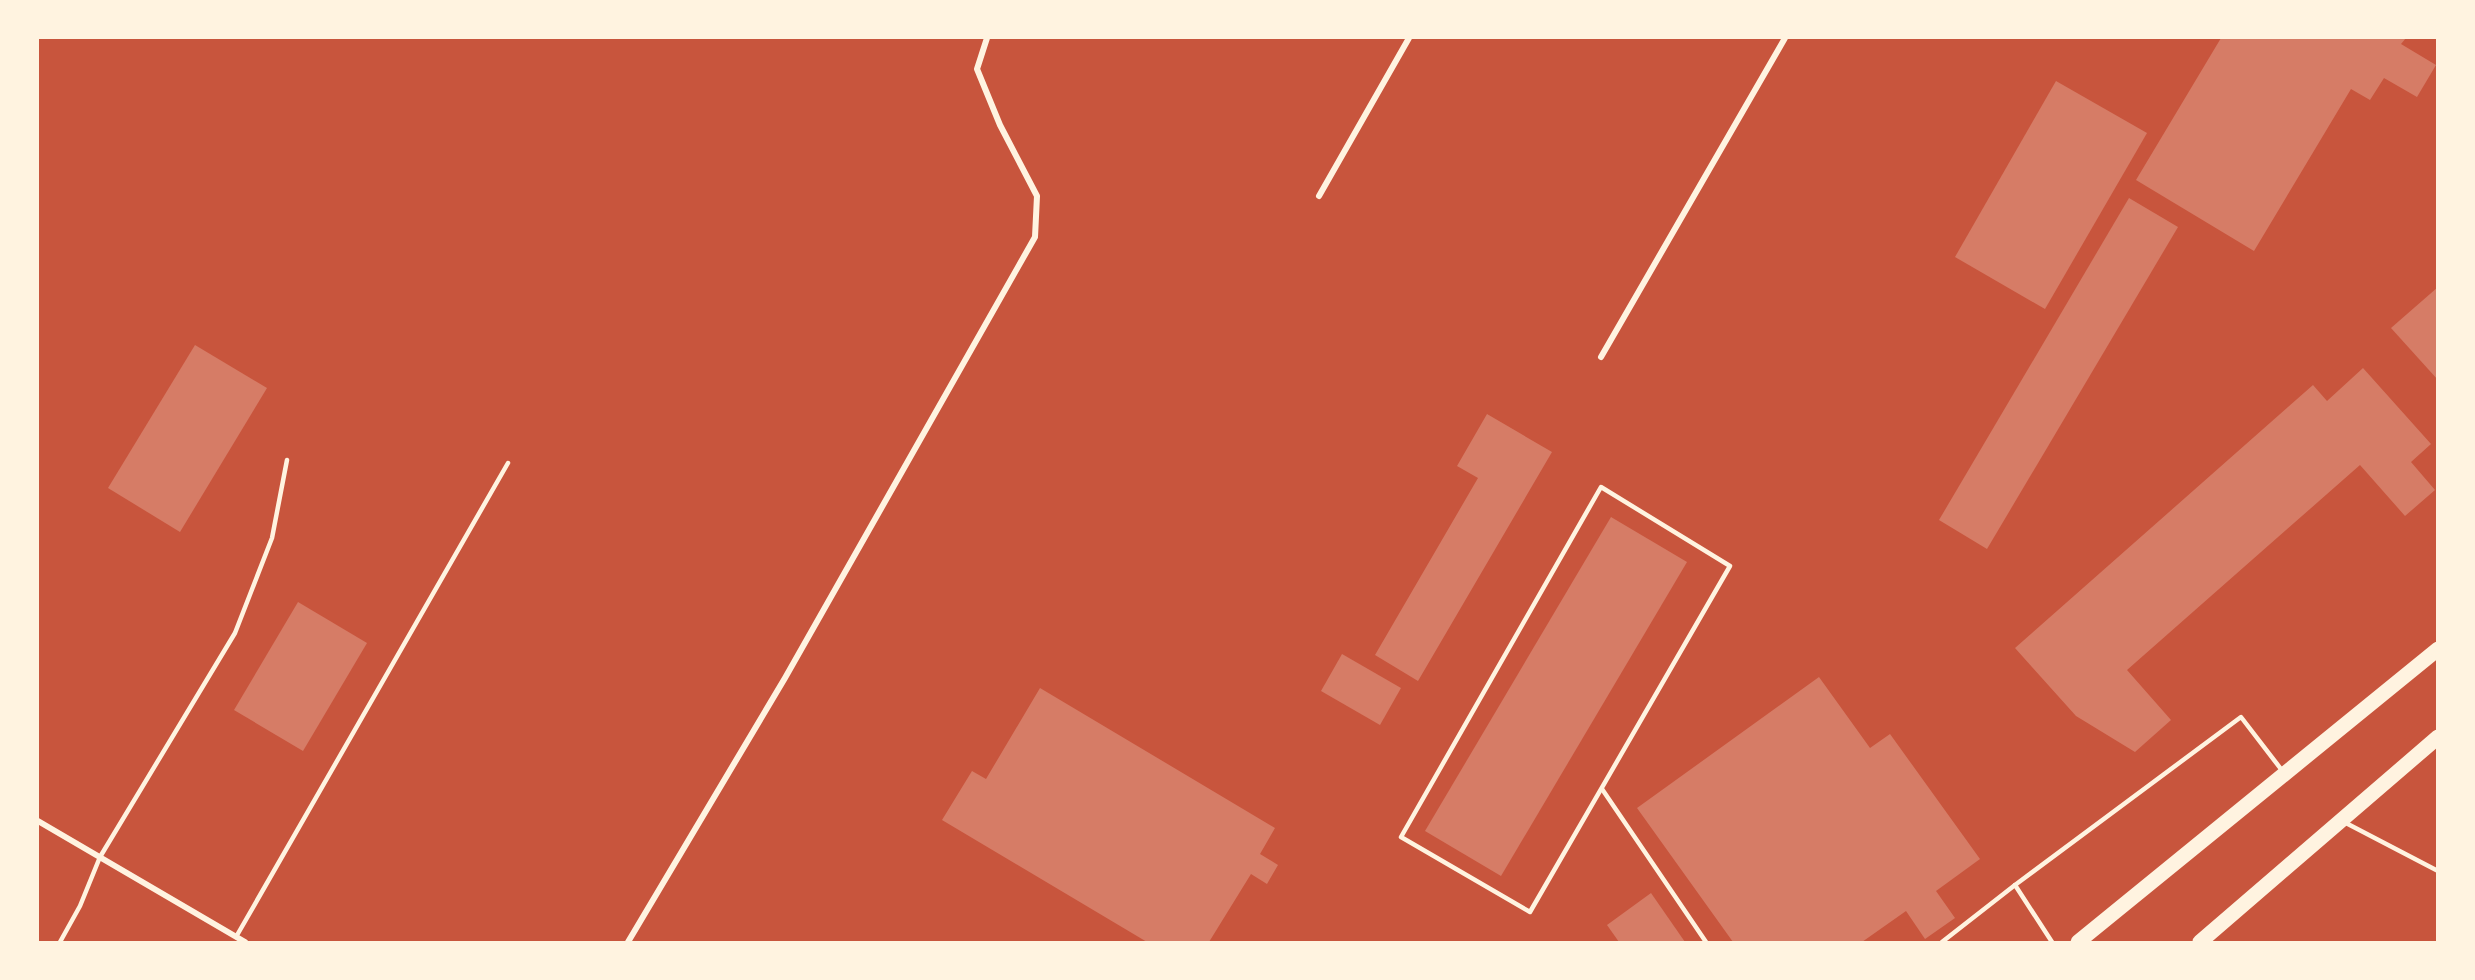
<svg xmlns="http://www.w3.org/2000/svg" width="2475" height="980" font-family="'Varela Round',sans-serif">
	<rect width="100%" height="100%" fill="#c8553d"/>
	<g fill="#d67c66">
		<path d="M2221 38H2406L2401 44 2436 65 2417 97 2384 78 2370 100 2351 89 2254 251 2136 180Z"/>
		<path d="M2056 81 2147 133 2045 309 1955 257Z"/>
		<path d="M2129 198 2178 227 1987 549 1939 520Z"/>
		<path d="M2438 287V380L2391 328Z"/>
		<path d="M195 345 267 388 180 532 108 488Z"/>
		<path d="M2363 368 2431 444 2411 462 2435 490 2405 516 2360 465 2127 670 2171 720 2135 752 2076 716 2015 648 2313 385 2327 401Z"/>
		<path d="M1487 414 1552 452 1418 681 1375 655 1478 478 1457 466Z"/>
		<path d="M1611 517 1687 562 1501 876 1425 831Z"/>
		<path d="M298 602 367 643 303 751 234 710Z"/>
		<path d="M1342 654 1401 688 1380 725 1321 691Z"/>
		<path d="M1819 677 1870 748 1890 734 1980 859 1936 891 1955 918 1925 939 1906 911 1862 942H1733L1637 808Z"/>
		<path d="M1040 688 1275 828 1260 854 1278 865 1267 884 1251 874 1209 942H1147L942 820 972 771 986 779Z"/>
		<path d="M1651 893 1685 942H1619L1607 925Z"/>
	</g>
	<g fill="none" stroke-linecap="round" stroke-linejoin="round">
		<g stroke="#fff3e0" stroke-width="4.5">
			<path d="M1601 487 1730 566 1530 912 1401 837Z"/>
			<path d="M1602 789 1706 942"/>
			<path d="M2344 822 2438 871"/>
			<path d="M2015 885 2052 942"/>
			<path d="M236 937 508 463"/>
			<path d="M60 942 80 906 100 857 235 633 272 538 287 460"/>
			<path d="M1942 942 2015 885 2241 717 2284 773"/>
		</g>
		<g stroke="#fff3e0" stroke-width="6">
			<path d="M1319 196 1409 38"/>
			<path d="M1601 357 1785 38"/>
			<path d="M38 821 245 942"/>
			<path d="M628 942 785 678 1035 237 1037 196 1000 125 977 69 987 38"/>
		</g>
		<g stroke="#fff3e0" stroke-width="15">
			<path d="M2078 942 2438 649"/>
			<path d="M2200 942 2438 737"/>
		</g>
	</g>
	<rect width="2475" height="980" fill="none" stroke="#fff3e0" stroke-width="78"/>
</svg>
